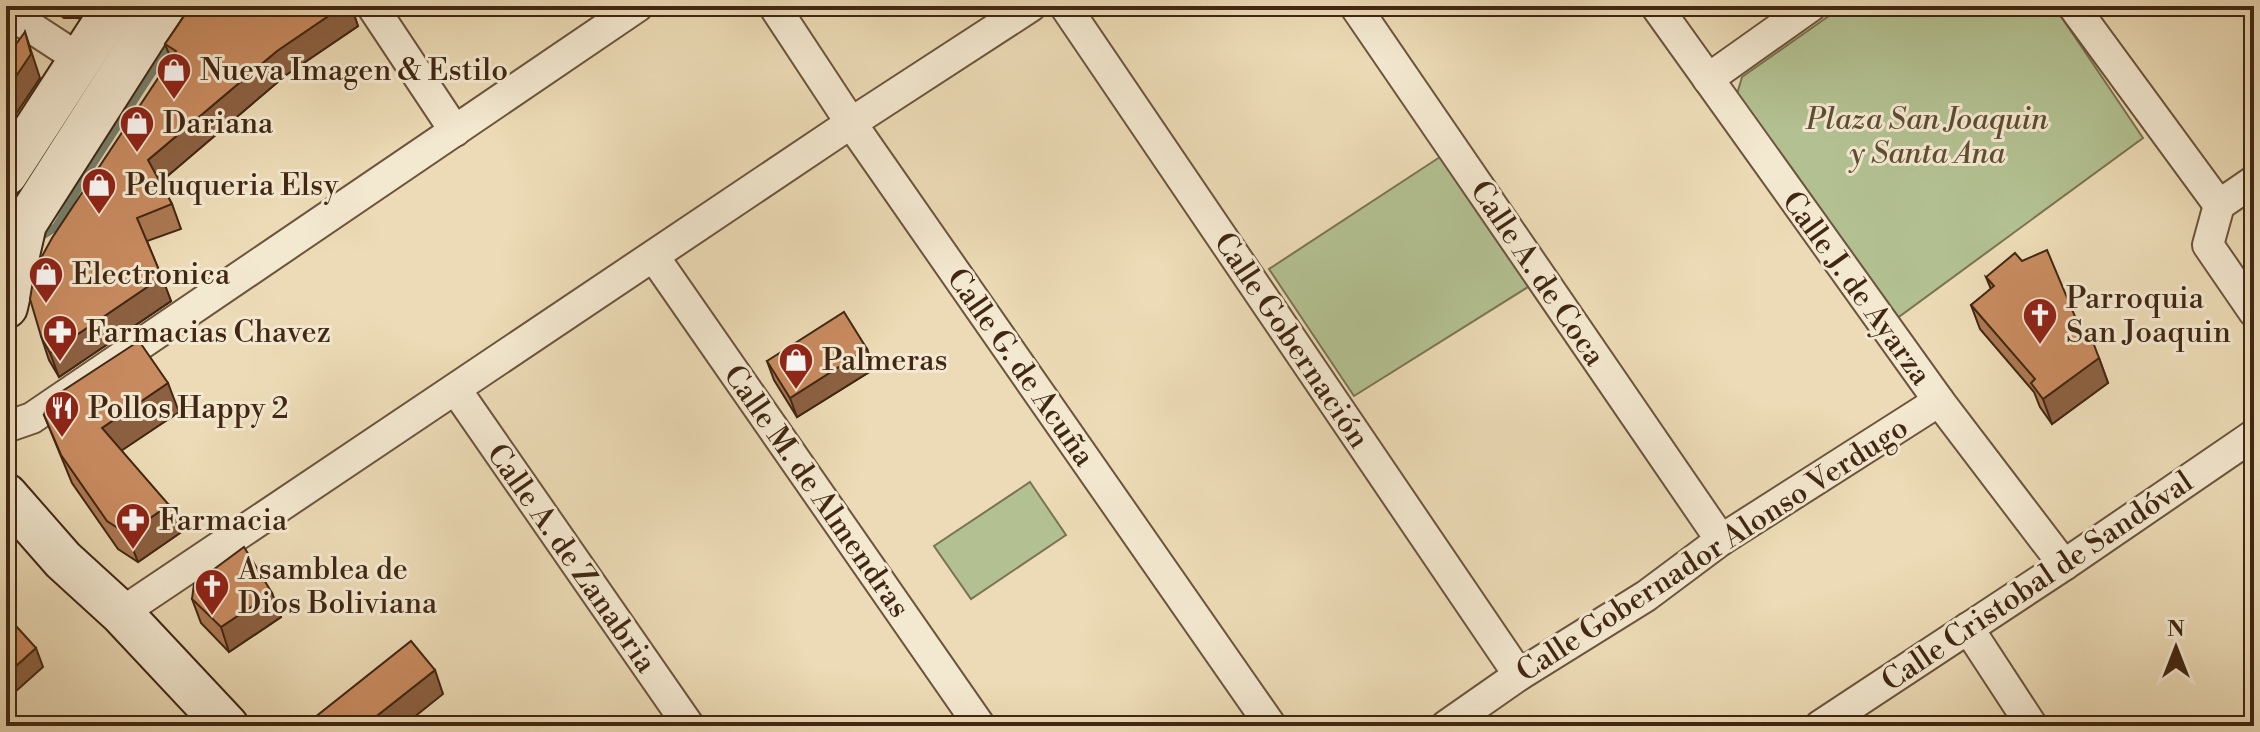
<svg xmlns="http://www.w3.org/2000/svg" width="2260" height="732" font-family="'Libre Bodoni',serif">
	<rect width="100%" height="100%" fill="#ecdbb6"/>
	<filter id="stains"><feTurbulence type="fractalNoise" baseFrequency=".0025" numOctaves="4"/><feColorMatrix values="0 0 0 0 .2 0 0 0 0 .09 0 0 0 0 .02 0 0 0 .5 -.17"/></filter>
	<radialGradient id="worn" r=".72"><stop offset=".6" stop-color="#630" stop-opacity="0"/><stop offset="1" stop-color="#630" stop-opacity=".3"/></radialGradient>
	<g fill="#b3c192" stroke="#7a7452" stroke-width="2">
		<path d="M1843 6H2054L2143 138 1896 319 1737 94 1742 77Z"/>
		<path d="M1446 153 1536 282 1354 396 1269 269Z"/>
		<path d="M1030 482 1066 535 971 599 934 546Z"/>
	</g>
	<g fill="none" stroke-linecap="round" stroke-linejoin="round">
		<path stroke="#76806c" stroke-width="8" d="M40 237 56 227 87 173 173 40"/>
		<g stroke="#6c543c" stroke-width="34">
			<g id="street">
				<path d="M372 6 455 131"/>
				<path d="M774 6 851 123 1271 726"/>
				<path d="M1065 6 1519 675"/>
				<path d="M1355 6 1721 540"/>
				<path d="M1656 6 1939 401 2064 565"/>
				<path d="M2073 6 2219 205"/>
				<path d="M6 11 81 60"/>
				<path d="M1708 79 1811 6"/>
				<path d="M2219 205 2208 245 2254 312"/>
				<path d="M2219 205 2254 181"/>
				<path d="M654 257 980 726"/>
				<path d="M456 390 689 726"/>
				<path d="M6 427 32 418 638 6"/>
				<path d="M121 613 851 123 1031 6"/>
				<path d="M1968 628 2032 726"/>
				<path d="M1446 726 1519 675 1646 596 1721 540 1939 401"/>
				<path d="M1820 726 2064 565 2254 435"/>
			</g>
		</g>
		<g stroke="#412713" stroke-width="46">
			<g id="secondary">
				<path d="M6 174 115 6"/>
				<path d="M6 307 25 224 164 6"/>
				<path d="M6 495 63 560 121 613 227 726"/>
			</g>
		</g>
		<use href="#street" stroke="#f3e8d0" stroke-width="30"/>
		<use href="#secondary" stroke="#f3e8d0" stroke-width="42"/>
	</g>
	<g fill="#ac7852" stroke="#412713" stroke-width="2">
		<path d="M47 6H87L79 18H64Z"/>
		<path d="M191 6H351L358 26 286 75 160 182 172 204 181 229 147 241 171 301 59 377 49 360 41 336 171 59 165 44Z"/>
		<path d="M1986 277 2099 358 2108 383 2052 424 2040 407 2034 392 1980 329 1971 305 1991 289Z"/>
		<path d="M867 349 874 369 797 417 774 380 767 361Z"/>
		<path d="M179 412 121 450 180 533 138 562 118 549 72 483 44 415Z"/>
		<path d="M272 593 281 617 229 652 201 623 192 599Z"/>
	</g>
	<g fill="#8c6142" stroke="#412713" stroke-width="2">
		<path d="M74 6H87L79 18Z"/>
		<path d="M343 6H351L358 26 286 75 157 185 148 160 277 51Z"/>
		<path d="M25 32 40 78 6 129V91Z"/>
		<path d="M162 277 171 301 59 377 50 353Z"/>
		<path d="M867 349 874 369 797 417 790 398Z"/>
		<path d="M2099 358 2108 383 2052 424 2043 399Z"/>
		<path d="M168 383 179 412 112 457 102 428Z"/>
		<path d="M169 505 180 533 138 562 127 534Z"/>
		<path d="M272 593 281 617 229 652 221 627Z"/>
		<path d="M36 648 43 667 6 700V675Z"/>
		<path d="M435 670 443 694 403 726H364Z"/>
	</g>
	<g fill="#c88b5f" stroke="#412713" stroke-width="2">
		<path d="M191 6H343L277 51 148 160 172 204 137 218 162 277 50 353 41 336 30 299 35 269 52 238 176 51 165 44Z"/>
		<path d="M25 32 31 54 6 91V43L13 48Z"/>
		<path d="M2047 250 2084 338 2091 337 2099 358 2043 399 2031 383 2035 379 1971 305 1994 286 1986 277 2015 253 2022 261Z"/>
		<path d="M844 312 867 349 790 398 767 361Z"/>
		<path d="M139 341 168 383 102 428 169 505 127 534 107 521 61 455 44 415 47 405 61 392Z"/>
		<path d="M244 547 272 593 221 627 192 599 194 584Z"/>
		<path d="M6 615 36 648 6 675Z"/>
		<path d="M411 641 435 670 364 726H320L314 718Z"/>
	</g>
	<defs>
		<g id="shop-pin" transform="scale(1.8)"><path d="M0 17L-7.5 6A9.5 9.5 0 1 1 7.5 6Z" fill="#8f2418" stroke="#f3e8d0"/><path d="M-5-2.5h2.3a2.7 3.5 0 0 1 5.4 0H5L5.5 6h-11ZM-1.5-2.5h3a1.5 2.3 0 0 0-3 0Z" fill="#fff"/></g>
		<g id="church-pin" transform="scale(1.8)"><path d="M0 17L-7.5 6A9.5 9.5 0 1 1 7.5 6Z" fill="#8f2418" stroke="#f3e8d0"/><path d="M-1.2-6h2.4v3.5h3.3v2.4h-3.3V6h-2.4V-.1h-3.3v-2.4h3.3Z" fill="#fff"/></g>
		<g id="pharmacy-pin" transform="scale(1.8)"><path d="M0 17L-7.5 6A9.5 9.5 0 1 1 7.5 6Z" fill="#8f2418" stroke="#f3e8d0"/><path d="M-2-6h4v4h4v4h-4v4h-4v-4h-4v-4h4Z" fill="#fff"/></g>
		<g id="restaurant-pin" transform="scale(1.8)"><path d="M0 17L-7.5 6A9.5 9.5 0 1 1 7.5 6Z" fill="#8f2418" stroke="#f3e8d0"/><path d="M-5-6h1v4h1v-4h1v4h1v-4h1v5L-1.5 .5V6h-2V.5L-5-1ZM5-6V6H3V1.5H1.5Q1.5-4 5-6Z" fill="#fff"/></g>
	</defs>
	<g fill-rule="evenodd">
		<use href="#shop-pin" x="174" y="70"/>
		<use href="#shop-pin" x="137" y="123"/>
		<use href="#shop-pin" x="99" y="185"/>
		<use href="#shop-pin" x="46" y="274"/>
		<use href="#church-pin" x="2040" y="315"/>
		<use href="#pharmacy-pin" x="60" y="332"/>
		<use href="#shop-pin" x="796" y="360"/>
		<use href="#restaurant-pin" x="62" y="408"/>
		<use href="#pharmacy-pin" x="133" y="520"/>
		<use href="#church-pin" x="212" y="586"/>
	</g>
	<g text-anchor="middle" stroke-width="6" stroke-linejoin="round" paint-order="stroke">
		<g font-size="30" fill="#412713" stroke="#f3e8d0" text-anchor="start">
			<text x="200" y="80">Nueva Imagen &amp; Estilo</text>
			<text x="163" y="133">Dariana</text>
			<text x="125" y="195">Peluqueria Elsy</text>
			<text x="72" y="284">Electronica</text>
			<text x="2066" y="308">Parroquia<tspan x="2066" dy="34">San Joaquin</tspan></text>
			<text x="86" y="342">Farmacias Chavez</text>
			<text x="822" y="370">Palmeras</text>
			<text x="88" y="418">Pollos Happy 2</text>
			<text x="159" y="530">Farmacia</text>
			<text x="238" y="579">Asamblea de<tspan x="238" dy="34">Dios Boliviana</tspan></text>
		</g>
		<g font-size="30" font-style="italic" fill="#5e4e33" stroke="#f3e8d0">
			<text x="1927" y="129">Plaza San Joaquin<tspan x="1927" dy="34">y Santa Ana</tspan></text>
		</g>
		<g font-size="30" fill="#412713" stroke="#f3e8d0">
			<text transform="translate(1538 273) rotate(56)" y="10">Calle A. de Coca</text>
			<text transform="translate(1857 288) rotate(54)" y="10">Calle J. de Ayarza</text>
			<text transform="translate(1292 340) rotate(56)" y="10">Calle Gobernación</text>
			<text transform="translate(1021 367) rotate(55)" y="10">Calle G. de Acuña</text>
			<text transform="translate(817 491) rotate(55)" y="10">Calle M. de Almendras</text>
			<text transform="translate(1712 549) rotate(-33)" y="10">Calle Gobernador Alonso Verdugo</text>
			<text transform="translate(572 558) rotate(55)" y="10">Calle A. de Zanabria</text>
			<text transform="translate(2037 581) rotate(-34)" y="10">Calle Cristobal de Sandóval</text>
		</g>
	</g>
	<rect width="2260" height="732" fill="none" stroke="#ecdbb6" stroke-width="32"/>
	<rect x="8" y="8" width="2244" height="716" fill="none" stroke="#412713" stroke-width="4"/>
	<rect x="16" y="16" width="2228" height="700" fill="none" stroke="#412713" stroke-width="2"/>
	<g transform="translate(2176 648)" stroke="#f3e8d0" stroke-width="6" paint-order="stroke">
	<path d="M0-6L14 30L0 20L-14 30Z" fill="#412713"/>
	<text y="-12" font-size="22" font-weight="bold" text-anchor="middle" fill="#412713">N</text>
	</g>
	<rect width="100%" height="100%" filter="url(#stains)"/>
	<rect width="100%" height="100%" fill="url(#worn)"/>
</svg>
